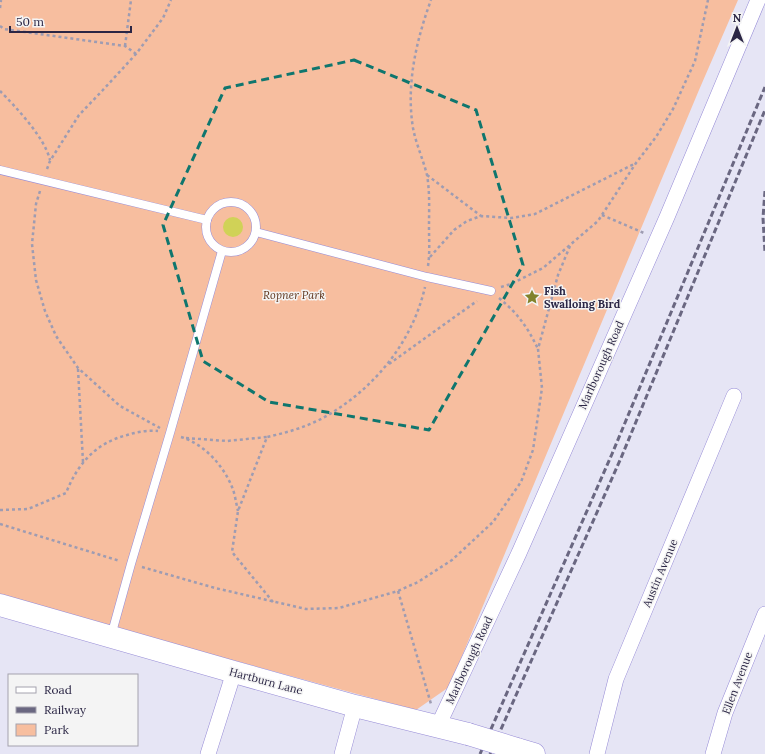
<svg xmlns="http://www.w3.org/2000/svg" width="765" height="754" font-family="Lora,serif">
	<rect width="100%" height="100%" fill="#e6e5f5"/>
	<path fill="#f7be9f" d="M0 0H738L699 90 449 687 416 710 0 597Z"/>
	<circle fill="#d0d257" cx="233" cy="227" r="10"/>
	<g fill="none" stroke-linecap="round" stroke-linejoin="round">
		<g stroke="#978cd7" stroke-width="9">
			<g id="service">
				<path d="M0 170 207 220"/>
				<circle cx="231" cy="227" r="25"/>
				<path d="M256 232 427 277 491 291"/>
				<path d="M111 636 131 564 170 433 222 251"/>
			</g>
		</g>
		<g stroke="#978cd7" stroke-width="16">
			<g id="minor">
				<path d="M438 726 519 553 667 217 758 0"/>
				<path d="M208 754 234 672"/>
				<path d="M342 754 355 706"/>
				<path d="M597 754 616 679 734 396"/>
				<path d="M713 754 725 713 765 614"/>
			</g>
		</g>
		<g stroke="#978cd7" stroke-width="23">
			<g id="primary">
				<path d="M0 605 234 672 355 706 468 734"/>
				<path d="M517 749 534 754"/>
			</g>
		</g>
		<g stroke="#9e9cb2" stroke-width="2.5" stroke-dasharray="3 3" stroke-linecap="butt">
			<path d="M0 8 1 0"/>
			<path d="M0 26 4 29 125 46 136 54"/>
			<path d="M125 46 131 0"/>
			<path d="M0 91C16 107 45 138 50 160"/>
			<path d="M47 169 50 161 79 115 102 91 136 54 163 18 171 0"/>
			<path d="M427 175 481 216"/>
			<path d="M40 191 36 204 32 244 36 280 45 311 56 336 78 368 120 406 160 428"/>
			<path d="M602 215 644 233"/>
			<path d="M430 257 454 230 467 221 481 216 511 218 535 214 634 164"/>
			<path d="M428 266C430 253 429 240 429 227 429 210 430 192 427 175 423 159 416 144 413 128 406 85 416 41 431 0"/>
			<path d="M501 287 511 284 543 268 598 221 636 163 656 137 673 109 695 61 708 0"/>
			<path d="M499 298C518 314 527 326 538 349"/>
			<path d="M389 364 477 301"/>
			<path d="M78 369 83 462"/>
			<path d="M181 437C204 444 223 465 232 487 235 494 236 503 238 511"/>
			<path d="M186 438 227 441 267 437"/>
			<path d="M0 510 28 509 66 493C78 463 96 443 127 435 137 432 148 430 158 431"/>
			<path d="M0 524 120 561"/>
			<path d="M142 567 215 588 306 609 339 608 398 591 418 582 452 560 493 522 521 482 533 450 542 388 538 349 558 275 570 246"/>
			<path d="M398 591 431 704"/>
			<path d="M273 602 232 552 238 511 267 437C285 433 303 428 319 420 371 393 412 344 425 287"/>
		</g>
		<use href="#service" stroke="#fff" stroke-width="8"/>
		<use href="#minor" stroke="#fff" stroke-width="15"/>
		<use href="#primary" stroke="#fff" stroke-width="22"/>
		<g stroke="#6a6781" stroke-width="3" stroke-dasharray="6 3" stroke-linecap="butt">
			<path d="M765 191 763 218 765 252"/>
			<path d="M480 754 612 454 765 87"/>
			<path d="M490 754 621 458 765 110"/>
		</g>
		<g stroke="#978cd7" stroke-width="23" stroke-linecap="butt">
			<path id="primary-bridge" d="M468 734 517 749"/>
		</g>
		<use href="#primary-bridge" stroke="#fff" stroke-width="22"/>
	</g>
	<path fill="none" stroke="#0f766e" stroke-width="3" stroke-dasharray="8 5" stroke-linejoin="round" d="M354 60 476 110 523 265 429 430 269 402 203 361 163 225 225 88Z"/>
	<defs>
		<g id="sight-bare" transform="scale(1.2)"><path d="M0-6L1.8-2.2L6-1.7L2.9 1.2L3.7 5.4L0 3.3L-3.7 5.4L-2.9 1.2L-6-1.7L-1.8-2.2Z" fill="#81832c" stroke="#f4f4f4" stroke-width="2.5" paint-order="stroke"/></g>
	</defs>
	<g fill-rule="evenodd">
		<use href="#sight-bare" x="532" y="297"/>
	</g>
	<g text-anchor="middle" stroke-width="3" stroke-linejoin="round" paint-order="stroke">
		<g font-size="11" font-weight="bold" fill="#2b2645" stroke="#f4f4f4" text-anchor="start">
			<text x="544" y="295">Fish<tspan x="544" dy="13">Swalloing Bird</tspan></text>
		</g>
		<g font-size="11" font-style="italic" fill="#60361e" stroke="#f4f4f4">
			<text x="294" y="299">Ropner Park</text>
		</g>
		<g font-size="11" fill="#2b2645" stroke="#f4f4f4">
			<text transform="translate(601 365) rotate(-66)" y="4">Marlborough Road</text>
			<text transform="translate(660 573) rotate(-67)" y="4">Austin Avenue</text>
			<text transform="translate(469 660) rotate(-65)" y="4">Marlborough Road</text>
			<text transform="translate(266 681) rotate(15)" y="4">Hartburn Lane</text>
			<text transform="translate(737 683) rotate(-69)" y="4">Ellen Avenue</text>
		</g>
	</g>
	<rect x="8" y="674" width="130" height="72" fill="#f4f4f4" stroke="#a4a2ae"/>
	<rect x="16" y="687" width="20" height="6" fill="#ffffff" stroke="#a4a2ae"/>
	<text x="44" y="694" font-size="12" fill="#2b2645">Road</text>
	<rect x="16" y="707" width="20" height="6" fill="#6a6781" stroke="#a4a2ae"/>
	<text x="44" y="714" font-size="12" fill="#2b2645">Railway</text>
	<rect x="16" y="724" width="20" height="12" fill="#f7be9f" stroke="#a4a2ae"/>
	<text x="44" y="734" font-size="12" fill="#2b2645">Park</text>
	<g transform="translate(737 28)" stroke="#f4f4f4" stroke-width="3" paint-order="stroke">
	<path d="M0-3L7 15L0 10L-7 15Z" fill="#2b2645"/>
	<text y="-6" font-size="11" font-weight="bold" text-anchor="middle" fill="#2b2645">N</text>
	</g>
	<path d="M10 26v6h121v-6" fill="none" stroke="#2b2645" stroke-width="2"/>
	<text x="16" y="26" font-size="12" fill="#2b2645" stroke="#f4f4f4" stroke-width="3" paint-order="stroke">50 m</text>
</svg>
